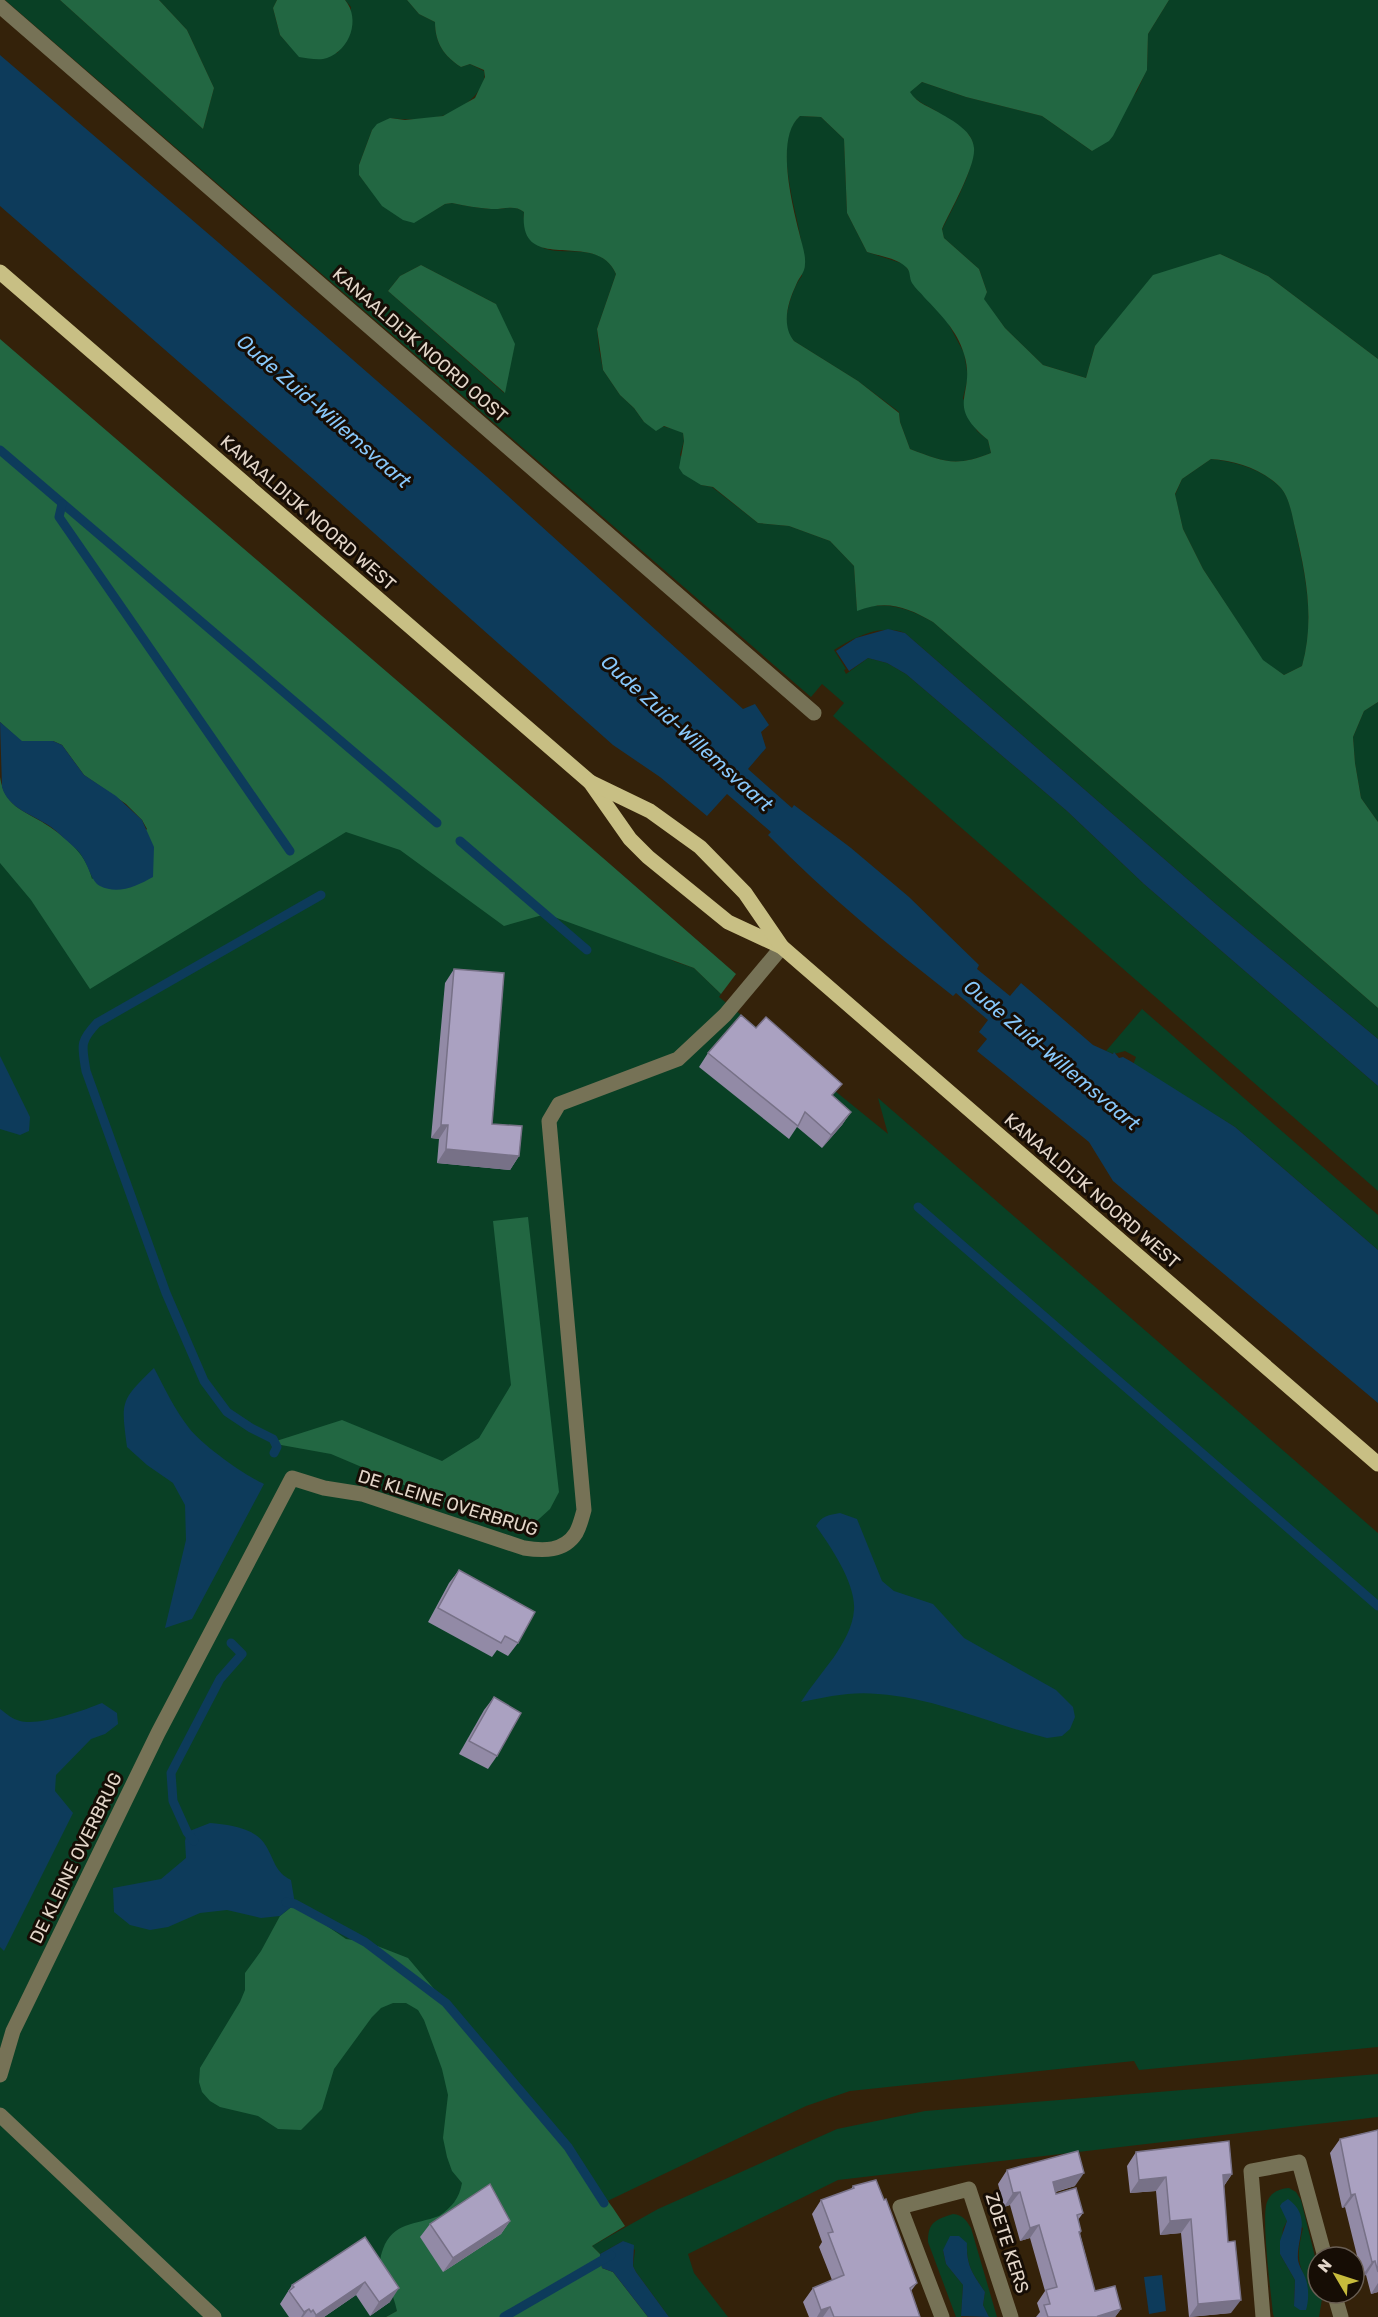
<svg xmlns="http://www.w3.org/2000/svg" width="1378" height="2317" font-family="Rubik,sans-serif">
	<rect width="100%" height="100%" fill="#34220a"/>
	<g fill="#094025" fill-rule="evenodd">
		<path d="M5 0H60L203 129 214 88 187 30 159 0H277L273 8 280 35 288 44 337 53 346 41 351 7 345 0H407L419 14 435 22C435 43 444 56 461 67L470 64 484 71C488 91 460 111 442 116 426 120 406 120 390 118L372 130 359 165V175L370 189 414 222 445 204 452 203C465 206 478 208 491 209 503 210 514 204 524 212 523 221 525 226 529 234 545 269 597 232 616 274L597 329 599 348 603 370 620 395 634 408 644 422 678 430 683 433 684 441 680 455 701 485 712 487 758 523 789 526 830 541 854 566 857 610C885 600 908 608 933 622L1378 1008V1039L1217 905 905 633C881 623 853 638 834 650L846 669 844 670 846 674 868 658 887 663 906 674 1067 811 1144 884 1378 1086V1191L833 716 844 703 822 684 811 697ZM421 265 496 304 504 393 388 291 400 276Z"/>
		<path d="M1169 0H1378V359L1268 276 1220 254 1095 346 1086 378 1043 365 1005 328 983 299 987 292 979 269 944 238 942 230C951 209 985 155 969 135 961 126 948 120 939 113 928 105 917 103 909 92L922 82 966 97 1042 116 1092 151 1137 91 1147 69 1148 34Z"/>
		<path d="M800 116 821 117 844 139 847 213 867 252 904 264 948 323 964 353 968 377 963 398 977 431 988 440 991 453C956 467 944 462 910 449L900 422 899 412 858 381 794 341C792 338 789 336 788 333 782 320 793 286 802 276 802 267 803 257 802 248 799 215 770 140 800 116Z"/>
		<path d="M1211 459C1235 462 1260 468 1279 486 1290 496 1293 518 1296 533 1306 578 1315 621 1302 666L1284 675 1263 661 1203 569 1183 529 1175 495 1182 479Z"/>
		<path d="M1378 702V822L1361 798 1355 763 1353 737 1364 711Z"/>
		<path d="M365 815 676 962 694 968 721 994 719 997 888 1134 878 1098 1378 1533V2047L1139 2070 1134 2061 850 2091 806 2106 595 2207 386 2317H0V850Z"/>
		<path d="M1142 1009 1378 1215V1250L1235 1127 1133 1065 1136 1057 1125 1051 1114 1054 1106 1051Z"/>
		<path d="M1378 2074V2117L838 2180 688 2254 694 2273 728 2317H669L636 2272 633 2266 635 2250 623 2241 600 2254 592 2246 658 2209 837 2129 925 2111Z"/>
		<path d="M1289 2188 1296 2192 1301 2200 1318 2269V2293H1323L1319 2317H1274L1273 2314C1271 2293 1261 2218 1267 2202 1271 2192 1279 2189 1289 2188ZM1287 2221 1303 2228C1298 2250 1296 2260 1306 2280L1294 2306 1295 2280 1280 2254 1283 2229Z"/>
		<path d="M953 2214C963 2215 966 2220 971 2228L997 2317H989L983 2305 985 2292C973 2274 966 2266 967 2243L943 2250 946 2264 963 2285 961 2317H956L928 2242C928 2222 935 2220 953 2214Z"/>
	</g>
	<g fill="#226742" fill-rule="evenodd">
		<path d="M60 0H159L187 30 214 88 203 129Z"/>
		<path d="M277 0H345C361 19 350 50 327 58 319 61 308 58 299 57L280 35 273 8Z"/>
		<path d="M407 0H1169L1148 34 1147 70 1113 136 1109 141 1092 151 1042 116 966 97 922 82 910 92C917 104 931 107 943 115 955 122 973 132 974 148 976 166 950 211 942 229L944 238 979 269 987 292 984 299 1005 328 1043 365 1086 378 1095 346 1153 275 1220 254 1268 276 1378 359V702L1364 711 1353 737 1355 763 1361 798 1378 822V1008L933 622C907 607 886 599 857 611L854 566 830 541 789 526 758 523 713 487 701 485 683 474 679 468 684 441 683 433 664 426 656 431 644 422 634 408 620 395 603 370 597 329 616 274C596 227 518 278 524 212 514 204 502 210 491 209 478 208 465 206 452 203L445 204 414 223 403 220 382 206 359 175V165L372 130 377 124 390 118 405 120 443 116 475 98 485 77 484 70 470 64 461 67C444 56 435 43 435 22L419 14ZM800 116 821 117 844 139 847 213 867 252C879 256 897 258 906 267 911 271 909 278 912 283 915 288 921 293 924 297 940 314 957 330 964 354 977 396 943 403 988 440L991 453C956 467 944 462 910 449L900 422 899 413 858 381 794 341C781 325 788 302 796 285 799 277 805 273 805 264 806 254 801 242 799 232 792 203 775 137 800 116ZM1211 459C1235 461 1260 468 1279 486 1289 495 1292 515 1295 528 1306 575 1315 619 1302 666L1284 675 1263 660 1203 569 1183 529 1175 494 1182 479Z"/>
		<path d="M421 265 496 304 515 344 505 393 388 291 400 276Z"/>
		<path d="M0 339 603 858 736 974 721 994 694 968 546 914 504 926 400 850 346 832 90 989 31 900 0 863V777C5 809 27 811 50 827 69 840 87 856 92 879L147 829 142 820 126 804 84 775 62 745 53 741 22 742 0 722Z"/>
		<path d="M528 1217 559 1492 550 1509 528 1529 489 1521 331 1454 270 1443 342 1420 442 1461 479 1438 511 1385 493 1221Z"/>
		<path d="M295 1904 346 1939 367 1942 408 1958 569 2149 613 2208 625 2226 592 2246 600 2254 602 2268 613 2272 648 2317H386L397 2311C394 2296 388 2286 382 2272 379 2264 380 2257 383 2249 393 2222 415 2225 439 2216 452 2207 459 2199 462 2183L452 2171 447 2157 443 2138 448 2095 442 2069 424 2020 418 2010 406 2003H393L381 2008 372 2017 334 2069 322 2109 301 2130 278 2129 258 2116 220 2107 210 2101 202 2092 199 2082 200 2068 240 2002 245 1990V1973L261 1951 280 1916Z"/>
	</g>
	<g fill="#0d3b5b">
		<path d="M0 55 219 243 487 477 743 709 755 704 769 725 761 732 766 748 748 769 792 808 794 805 851 848 909 897 979 965 977 969 1010 996 1021 983 1093 1045 1113 1054 1114 1052 1119 1058 1123 1057 1132 1062 1235 1127 1378 1250V1403L1113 1181 1089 1142 977 1051 987 1039 979 1032 988 1020 956 993 953 996C888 945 826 894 768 835L771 832 727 794 707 816 660 777 613 745 312 478 0 206Z"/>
		<path d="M888 629 905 633 1217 905 1378 1039V1086L1144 884 1067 811 906 674 887 663 868 658 849 671 836 651 856 638Z"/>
		<path d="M0 722 22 741H53L62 745 84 775 116 796 142 820 154 847 153 877C137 886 118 895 100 886 89 880 89 860 75 848 67 841 59 833 51 827 34 815 8 809 2 787Z"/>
		<path d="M0 1056 30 1117 29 1131 20 1135 0 1129Z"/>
		<path d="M154 1368C165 1389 175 1410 189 1428 202 1445 244 1475 264 1484L192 1619 165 1628 186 1540 185 1505 173 1483 147 1465 127 1447C121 1401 120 1401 154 1368Z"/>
		<path d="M840 1513 857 1519 882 1581 894 1591 933 1604 964 1638 1056 1690 1073 1707 1075 1717 1070 1729 1062 1736 1047 1738C990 1724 937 1698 878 1694 852 1691 826 1697 801 1702 811 1686 823 1672 834 1657 843 1643 853 1627 854 1610 856 1584 831 1547 816 1526 821 1516 829 1515 840 1513Z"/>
		<path d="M102 1703 117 1713 118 1724 105 1734 91 1739 56 1775 55 1791 73 1813 4 1951 0 1947V1709C7 1714 12 1719 20 1721 40 1726 82 1711 102 1703Z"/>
		<path d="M210 1823C229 1825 255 1827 266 1846 275 1861 275 1872 291 1880L295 1904 280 1916 261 1918 227 1910 200 1913 168 1927 150 1930 130 1925 114 1912 113 1888 161 1879 186 1858 185 1841 187 1832Z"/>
		<path d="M1288 2199C1313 2217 1296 2238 1298 2260 1299 2266 1303 2272 1305 2277 1309 2286 1309 2301 1306 2310H1300L1294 2306 1295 2280 1280 2254V2241L1287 2221 1280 2206 1282 2203Z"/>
		<path d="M950 2236H959L967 2243C966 2266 973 2274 985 2292L983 2305 989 2317 961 2316 963 2285 946 2264 943 2250Z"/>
		<path d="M623 2241 634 2245 633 2266 636 2272 669 2317H648L613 2272 602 2268 600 2254Z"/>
		<path d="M1162 2275 1166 2311 1149 2314 1144 2277Z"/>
	</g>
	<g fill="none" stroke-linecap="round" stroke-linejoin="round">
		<g stroke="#0d3b5b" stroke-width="9">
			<path d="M0 450 437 823"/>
			<path d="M62 504 59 517 290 851"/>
			<path d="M460 841 587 950"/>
			<path d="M918 1207 1378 1606"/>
			<path d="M274 1453 277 1447 273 1439 251 1428 227 1412 204 1381 166 1293 86 1071C82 1046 79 1042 97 1023L321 895"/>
			<path d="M194 1841 187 1832 173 1801 171 1773 220 1679 242 1654 231 1643"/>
			<path d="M286 1902 295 1904 365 1942 446 2003 568 2147 604 2203"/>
			<path d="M504 2317 611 2255"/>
		</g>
		<g stroke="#767256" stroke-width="15">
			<path d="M0 6 814 713"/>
			<path d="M0 2075 13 2031 158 1733 292 1478 324 1488 362 1494 524 1548C543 1551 564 1552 576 1533 580 1526 582 1517 584 1510L549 1121 559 1104 678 1059 725 1015 782 947"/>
			<path d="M0 2115 214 2317"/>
			<path d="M1334 2293 1341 2317"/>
			<path d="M942 2317 900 2207 969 2189 1011 2317"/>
			<path d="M1263 2317 1251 2171 1299 2162 1325 2257"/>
		</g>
		<g stroke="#c8bf84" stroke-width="15">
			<path d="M0 272 590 782 630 839 648 857 728 922 782 947"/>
			<path d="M590 782 650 811 700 847 745 893 782 947 1378 1464"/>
		</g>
	</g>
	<g fill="#928aa6">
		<path d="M454 969 492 1124 519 1156 510 1170 437 1163 439 1139 431 1138 445 983Z"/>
		<path d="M708 1053 833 1096 851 1112 842 1125 822 1148 797 1127 789 1139 699 1067Z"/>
		<path d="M459 1570 518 1643 508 1656 497 1650 492 1657 428 1622 449 1583Z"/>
		<path d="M494 1697 497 1756 488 1769 459 1754 484 1710Z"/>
		<path d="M1378 2130V2292L1371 2294 1366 2275 1362 2276 1345 2207 1342 2208 1330 2153 1340 2139Z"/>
		<path d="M1136 2152 1232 2174 1224 2186 1231 2313 1189 2317 1181 2233 1160 2235 1156 2191 1130 2193 1127 2166Z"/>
		<path d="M1007 2170 1075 2186 1056 2192V2194L1083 2213 1078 2220 1081 2231 1080 2234 1095 2291 1121 2309 1115 2317H1036L1040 2312 1037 2303 1045 2291 1030 2238 1020 2241 1010 2205 1004 2207 998 2184Z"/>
		<path d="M853 2186 917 2283 911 2291 920 2317H809L803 2302 813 2288 832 2280 819 2247 822 2242 812 2214 821 2200 851 2189Z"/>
		<path d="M510 2221 501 2234 443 2272 420 2237 430 2224Z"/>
		<path d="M365 2237 390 2302 370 2316 356 2295 324 2317H289L280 2304 292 2285Z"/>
	</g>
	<g fill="#777187">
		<path d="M851 1112 842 1125 822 1148 831 1135Z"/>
		<path d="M441 1125H448L439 1139 431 1138Z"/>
		<path d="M446 1149 519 1156 510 1170 437 1163Z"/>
		<path d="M1084 2173 1075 2186 1044 2195 1053 2182Z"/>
		<path d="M1232 2174 1223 2187V2175Z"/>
		<path d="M1166 2177 1156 2191 1130 2193 1139 2180Z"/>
		<path d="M1020 2192 1010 2205 1004 2207 1013 2193Z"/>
		<path d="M1355 2194 1345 2207 1342 2208 1351 2195Z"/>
		<path d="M1191 2219 1181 2233 1160 2235 1170 2221Z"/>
		<path d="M510 2221 501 2234 443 2272 453 2258Z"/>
		<path d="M1039 2225 1030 2238 1020 2241 1030 2228Z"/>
		<path d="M1375 2261 1366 2275 1362 2276 1372 2262Z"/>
		<path d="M365 2282 356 2295 324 2317H315L316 2315Z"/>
		<path d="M1378 2283V2292L1371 2294Z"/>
		<path d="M399 2288 390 2302 370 2316 379 2302Z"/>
		<path d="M1241 2300 1231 2313 1189 2317 1198 2304Z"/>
		<path d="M830 2307 823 2317H817L821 2310Z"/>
		<path d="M309 2309 303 2317H301L304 2312Z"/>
		<path d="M1121 2309 1115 2317H1097L1098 2316Z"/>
	</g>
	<g fill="#aaa1c1" stroke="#777187" stroke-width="1.5">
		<path d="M454 969 504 973 492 1124 522 1126 519 1156 446 1149 448 1125H441Z"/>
		<path d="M741 1015 756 1028 766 1017 842 1084 832 1095 851 1112 831 1135 805 1112 798 1126 708 1053Z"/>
		<path d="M459 1570 535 1612 518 1643 505 1636 501 1643 438 1608Z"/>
		<path d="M494 1697 521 1713 497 1756 469 1741Z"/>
		<path d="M1378 2130V2272L1375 2261 1372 2262 1355 2194 1351 2195 1340 2139Z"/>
		<path d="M1229 2141 1232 2174 1223 2175 1228 2242 1235 2241 1241 2300 1198 2304 1191 2219 1170 2221 1166 2177 1139 2180 1136 2152Z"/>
		<path d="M1078 2151 1084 2173 1053 2182 1056 2194 1076 2188 1083 2213 1077 2215 1081 2231 1079 2232 1095 2291 1115 2286 1121 2309 1098 2316 1099 2317H1048L1044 2305 1050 2304 1046 2290 1057 2287 1039 2225 1030 2228 1020 2192 1013 2193 1007 2170Z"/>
		<path d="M876 2180 884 2200 886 2199 917 2283 910 2288 920 2317H834L830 2307 821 2310 813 2288 844 2275 828 2233 833 2232 821 2200 854 2188 853 2186Z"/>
		<path d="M490 2184 510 2221 453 2258 430 2224Z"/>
		<path d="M365 2237 399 2288 379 2302 365 2282 316 2315 313 2310 311 2312 309 2309 304 2312 289 2291 294 2287 292 2285Z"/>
	</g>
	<g text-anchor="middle" stroke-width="6" stroke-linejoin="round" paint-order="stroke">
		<g font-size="18" fill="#e3d6c9" stroke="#160d05">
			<text transform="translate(420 345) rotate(41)" y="6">KANAALDIJK NOORD OOST</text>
			<text transform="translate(308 513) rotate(41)" y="6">KANAALDIJK NOORD WEST</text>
			<text transform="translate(1092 1191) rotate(41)" y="6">KANAALDIJK NOORD WEST</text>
			<text transform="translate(448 1503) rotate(17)" y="6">DE KLEINE OVERBRUG</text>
			<text transform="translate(76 1858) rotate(-64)" y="6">DE KLEINE OVERBRUG</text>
			<text transform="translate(1007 2243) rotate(72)" y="6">ZOETE KERS</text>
		</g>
		<g font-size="20" font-style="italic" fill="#88c8fb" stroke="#160d05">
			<text transform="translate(324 411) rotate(41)" y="7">Oude Zuid-Willemsvaart</text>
			<text transform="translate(687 733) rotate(42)" y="7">Oude Zuid-Willemsvaart</text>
			<text transform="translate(1052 1055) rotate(40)" y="7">Oude Zuid-Willemsvaart</text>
		</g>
	</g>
	<g transform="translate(1336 2275) rotate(309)"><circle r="28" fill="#160d05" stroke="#685d53" stroke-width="1.5"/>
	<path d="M0-4.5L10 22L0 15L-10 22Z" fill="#c7bb3c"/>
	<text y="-9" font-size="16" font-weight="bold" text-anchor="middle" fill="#e3d6c9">N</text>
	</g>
</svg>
